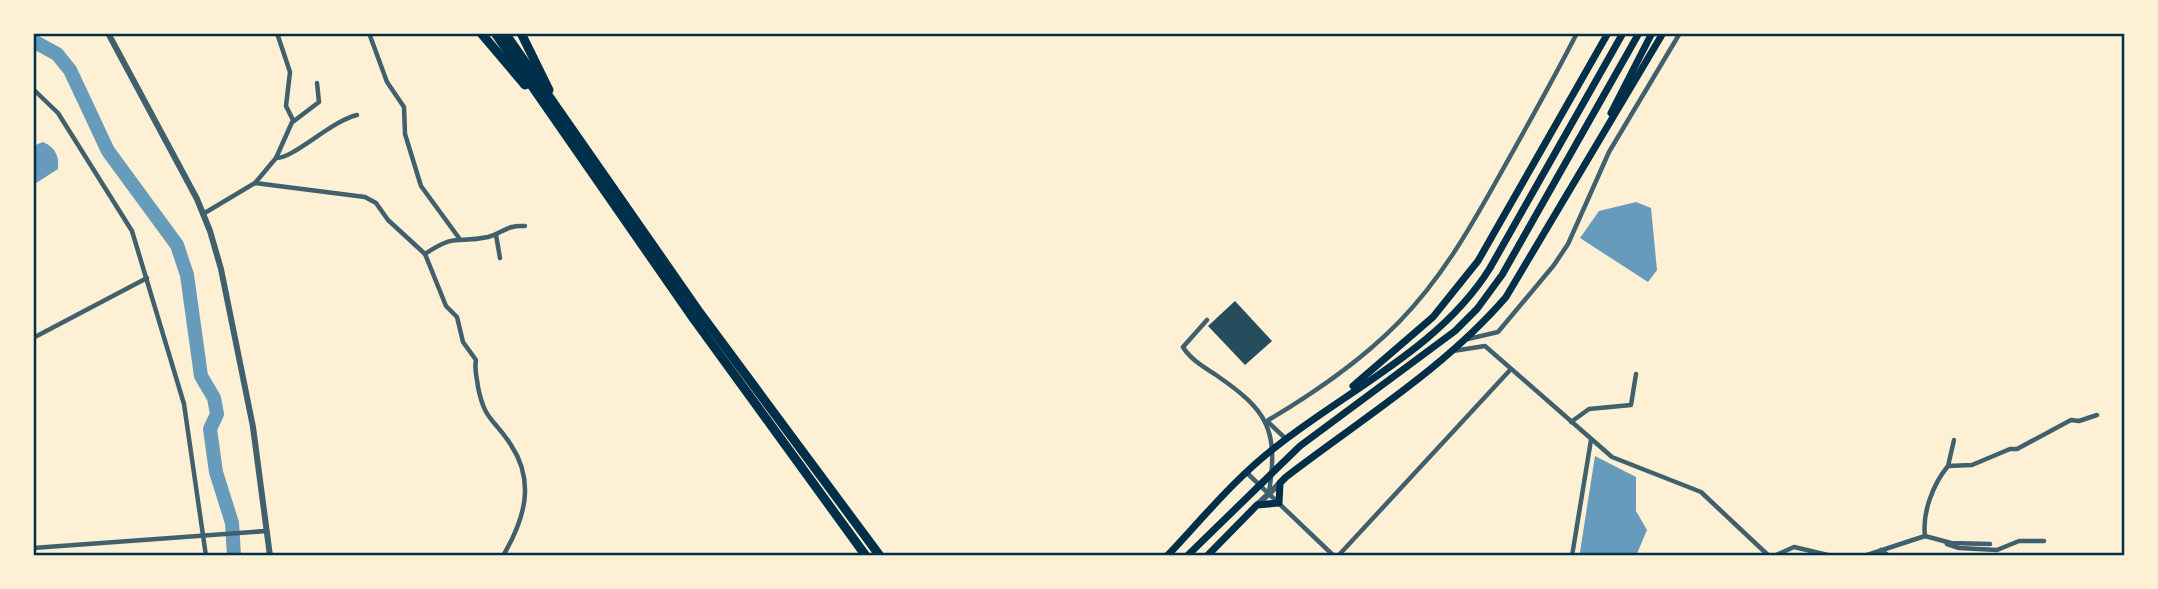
<svg xmlns="http://www.w3.org/2000/svg" width="2158" height="589" font-family="'Libre Baskerville',serif">
	<rect width="100%" height="100%" fill="#fdf0d5"/>
	<g fill="#669bbc">
		<path d="M43 142C56 148 59 156 58 169L33 185V146Z"/>
		<path d="M1636 202 1651 208 1657 270 1648 282 1580 238 1599 211Z"/>
		<path d="M1595 456 1636 477V511L1647 530 1636 556H1583L1580 552Z"/>
	</g>
	<g fill="none" stroke-linecap="round" stroke-linejoin="round">
		<path stroke="#669bbc" stroke-width="14" d="M33 41 57 54 70 70 108 151 177 245 187 275 201 376 214 398 217 414 210 429 216 472 232 523 234 556"/>
	</g>
	<path fill="#264d5e" d="M1235 301 1272 341 1245 365 1208 326Z"/>
	<g fill="none" stroke-linecap="round" stroke-linejoin="round">
		<g stroke="#3f606c" stroke-width="4.5">
			<path d="M369 33 387 82 404 107 405 134 421 186 459 238"/>
			<path d="M33 89 58 113 132 231 184 404 206 556"/>
			<path d="M294 121 319 102 317 83"/>
			<path d="M276 158C293 159 331 121 357 115"/>
			<path d="M255 183 276 158 293 120 286 106 290 72 277 33"/>
			<path d="M203 214 255 183 365 197 376 203 388 220 425 254 446 306 457 317 463 342 476 360C474 370 477 377 478 387 485 422 494 418 511 445 536 483 524 520 503 556"/>
			<path d="M496 235 500 258"/>
			<path d="M425 254C457 232 457 244 488 237 504 233 505 225 525 226"/>
			<path d="M1207 320 1183 347C1190 359 1204 367 1216 375 1267 410 1279 429 1269 492"/>
			<path d="M33 338 147 278"/>
			<path d="M1468 339 1498 332 1554 265 1568 244 1609 152 1680 33"/>
			<path d="M1453 351 1485 346 1612 457 1701 492 1769 556"/>
			<path d="M1571 422 1589 409 1631 405 1636 374"/>
			<path d="M1286 439 1267 421C1314 393 1360 362 1399 322 1441 279 1469 230 1498 178 1525 130 1552 82 1577 33"/>
			<path d="M1948 466 1954 440"/>
			<path d="M1247 473 1334 556"/>
			<path d="M1925 536C1922 513 1933 484 1948 466L1972 465 2010 449H2017L2071 420 2079 421 2097 415"/>
			<path d="M1947 544 1959 548 1997 550 2019 541H2044"/>
			<path d="M33 548 266 531"/>
			<path d="M1881 550 1889 556"/>
			<path d="M1338 556 1511 369"/>
			<path d="M1572 556 1591 440"/>
			<path d="M1774 556 1794 547 1832 556"/>
			<path d="M1864 556 1925 536 1951 543 1990 544"/>
		</g>
		<g stroke="#3f606c" stroke-width="6">
			<path d="M108 33 197 199 210 231 221 269 253 427 270 556"/>
			<path d="M1257 505 1280 483"/>
		</g>
		<g stroke="#003049" stroke-width="7">
			<path d="M1611 113 1652 33"/>
			<path d="M1353 386 1433 317 1478 261 1608 33"/>
			<path d="M1167 556C1202 519 1236 477 1277 446 1348 390 1441 347 1490 268L1623 33"/>
			<path d="M1187 556 1300 446 1455 331 1477 309 1502 275 1639 33"/>
			<path d="M1207 556 1257 505 1279 503 1280 483 1286 477C1360 420 1444 369 1506 297L1663 33"/>
		</g>
		<g stroke="#003049" stroke-width="9">
			<path d="M481 33 525 85"/>
			<path d="M495 33 693 318 866 556"/>
			<path d="M505 33 700 313 880 556"/>
			<path d="M521 33 549 90"/>
		</g>
	</g>
	<rect width="2158" height="589" fill="none" stroke="#fdf0d5" stroke-width="70"/>
	<rect x="35" y="35" width="2088" height="519" fill="none" stroke="#003049" stroke-width="2.5"/>
</svg>
